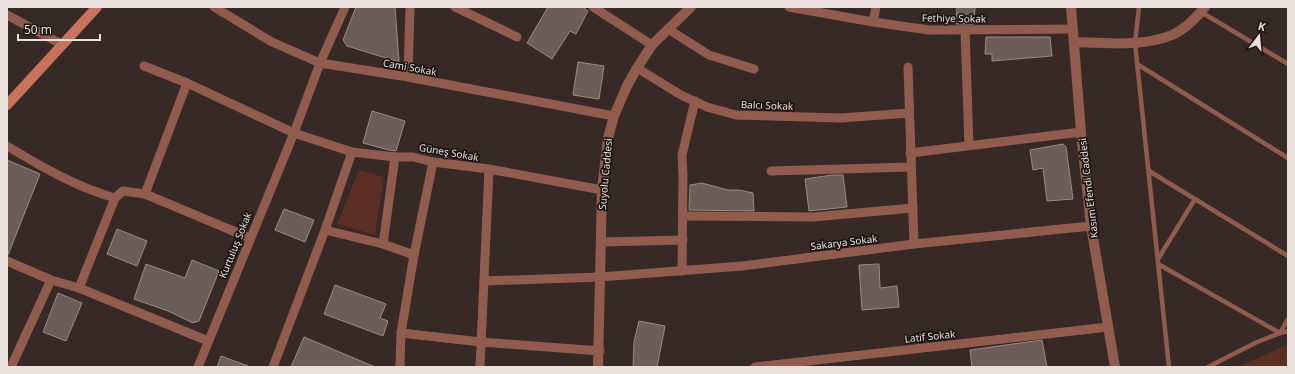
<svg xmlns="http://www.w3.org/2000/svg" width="1295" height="374" font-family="'Noto Sans',sans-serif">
	<rect width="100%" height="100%" fill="#372a26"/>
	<g fill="#5b2f23">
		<path d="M359 170 384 177 375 235 337 224Z"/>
		<path d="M1288 345V367H1238L1282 347Z"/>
	</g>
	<g fill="#6c5d58" stroke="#9c8b86">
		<path d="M356 7H395L399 62 347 46 343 40Z"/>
		<path d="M548 7H582L588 11 576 34 570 31 552 59 527 43Z"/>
		<path d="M957 7H975L974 24H956Z"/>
		<path d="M986 37H1050L1052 56 992 61V54H985Z"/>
		<path d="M578 62 604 66 599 99 573 95Z"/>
		<path d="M372 111 405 121 396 151 389 150 363 143Z"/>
		<path d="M1063 144 1066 147 1073 199 1047 201 1043 168 1033 170 1030 150Z"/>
		<path d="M7 160 40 174 8 255H7Z"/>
		<path d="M832 175H843L847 207 809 211 805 179Z"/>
		<path d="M702 183 728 190H739L753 193 754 211 689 210 690 185Z"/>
		<path d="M284 209 314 220 305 242 275 230Z"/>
		<path d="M117 229 147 241 137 266 107 254Z"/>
		<path d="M192 260 219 271 199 321 193 323 168 311 134 299 146 264 185 278Z"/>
		<path d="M879 264 880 288 897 286 899 307 862 310 859 265Z"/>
		<path d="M335 285 386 304 380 318 388 321 383 336 324 314Z"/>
		<path d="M58 293 82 303 66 341 43 332Z"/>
		<path d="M639 321 665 326 657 367H633L634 342Z"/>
		<path d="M304 337 375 367H291Z"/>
		<path d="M1042 340 1047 367H972L970 350Z"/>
		<path d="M221 356 248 366V367H217Z"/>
	</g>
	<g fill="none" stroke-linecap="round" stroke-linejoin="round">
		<g stroke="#915c4d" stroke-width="4.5">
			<path d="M1139 7 1135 43 1169 367"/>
			<path d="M1201 12 1288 64"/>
			<path d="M1137 64 1288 158"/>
			<path d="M1149 171 1288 256"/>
			<path d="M1158 259 1195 199"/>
			<path d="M1158 264 1280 333 1288 331"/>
			<path d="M1208 367 1255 343 1280 333 1288 319"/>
		</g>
		<g stroke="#915c4d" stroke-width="9">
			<path d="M214 7 272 42 320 63 408 77 614 116"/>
			<path d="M455 7 517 37"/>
			<path d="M593 7 652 45"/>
			<path d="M789 7 873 22 929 30 1073 29"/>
			<path d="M7 15 63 45"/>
			<path d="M873 22 876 7"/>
			<path d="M668 29 709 55 754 69"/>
			<path d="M965 30 969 145"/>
			<path d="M144 66 187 83 294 133 352 152 395 157H413L433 162 489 169 602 190"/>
			<path d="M908 67 914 244"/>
			<path d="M637 68 681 95 707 107 736 115 841 118 909 113"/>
			<path d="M408 77 410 7"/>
			<path d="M7 146C42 167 76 187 115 198"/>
			<path d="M910 153 1081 132"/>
			<path d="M771 171 911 167"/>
			<path d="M145 194 187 83"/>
			<path d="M683 216 813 217 913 208"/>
			<path d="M325 230 383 244 414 255"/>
			<path d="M601 242 683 240"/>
			<path d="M383 244 395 157"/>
			<path d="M7 261 51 280 79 288 208 341"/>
			<path d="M682 271 683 176 682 155 695 101"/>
			<path d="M484 281 600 277 742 266 914 244 1091 226"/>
			<path d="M79 288 115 198 123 191 145 194 250 238"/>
			<path d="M401 333 481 342 600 351"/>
			<path d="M11 367 51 280"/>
			<path d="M198 367 294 133 320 63 345 7"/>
			<path d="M273 367 325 230 352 152"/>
			<path d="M400 367 401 333 414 255 433 162"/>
			<path d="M480 367 489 169"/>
			<path d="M755 367 1108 327"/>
		</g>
		<g stroke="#915c4d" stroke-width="10">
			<path d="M1071 7 1081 132 1091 226 1115 367"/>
			<path d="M1074 42C1104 43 1143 47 1172 35 1186 29 1196 18 1205 7"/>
			<path d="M598 367 602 190 608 138 614 116 627 86 637 68 652 45 691 7"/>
		</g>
		<path stroke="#c8745d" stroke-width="10" d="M7 105 97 7"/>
	</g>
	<g text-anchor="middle" stroke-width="3.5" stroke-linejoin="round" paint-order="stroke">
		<g font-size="10" fill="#ebe2df" stroke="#1a1412">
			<text transform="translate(954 18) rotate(1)" y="4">Fethiye Sokak</text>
			<text transform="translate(410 67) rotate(10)" y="4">Cami Sokak</text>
			<text transform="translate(767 105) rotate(2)" y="4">Balcı Sokak</text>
			<text transform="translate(449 152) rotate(10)" y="4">Güneş Sokak</text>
			<text transform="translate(605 174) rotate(-85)" y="4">Suyolu Caddesi</text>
			<text transform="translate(1088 188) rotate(-97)" y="4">Kasım Efendi Caddesi</text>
			<text transform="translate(844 242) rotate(-7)" y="4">Sakarya Sokak</text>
			<text transform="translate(235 245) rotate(-68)" y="4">Kurtuluş Sokak</text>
			<text transform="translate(930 336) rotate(-6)" y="4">Latif Sokak</text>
		</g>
	</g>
	<rect width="1295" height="374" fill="none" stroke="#ebe2df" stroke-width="16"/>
	<g transform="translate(1259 36) rotate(16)" stroke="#1a1412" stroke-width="3" paint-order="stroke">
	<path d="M0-3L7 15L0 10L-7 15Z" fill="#ebe2df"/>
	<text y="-6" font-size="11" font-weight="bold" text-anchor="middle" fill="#ebe2df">K</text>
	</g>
	<path d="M18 34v6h82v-6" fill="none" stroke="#ebe2df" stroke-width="2"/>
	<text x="24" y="34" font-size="12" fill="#ebe2df" stroke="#1a1412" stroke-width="3" paint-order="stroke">50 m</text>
</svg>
